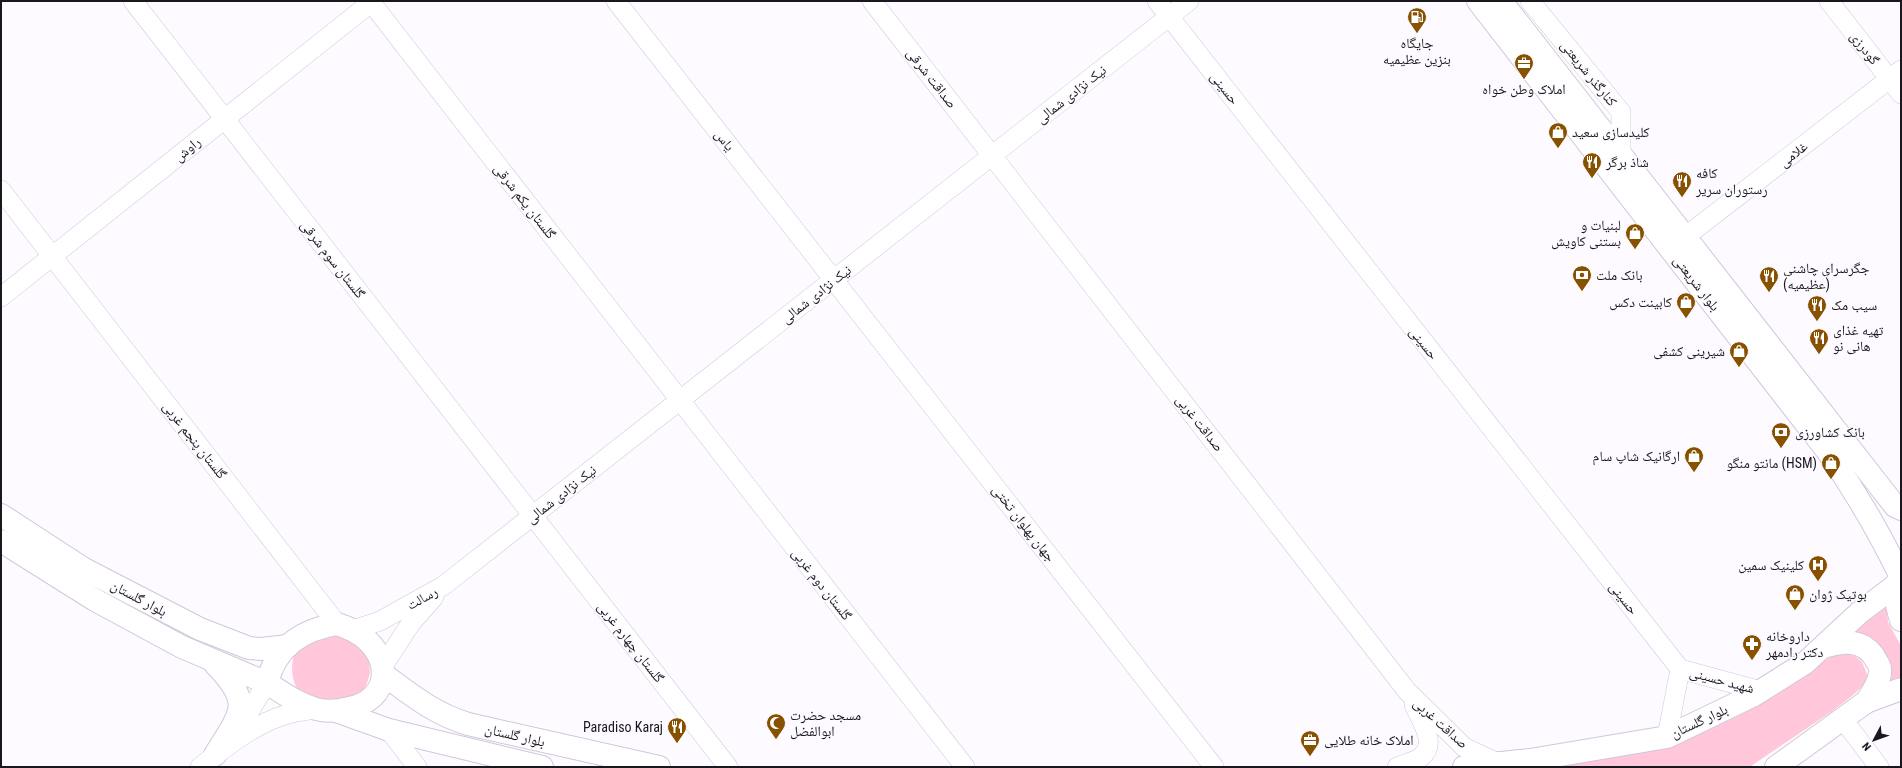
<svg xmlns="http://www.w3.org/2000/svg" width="1902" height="768" font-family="'Roboto Condensed','Noto Naskh Arabic',sans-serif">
	<rect width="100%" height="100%" fill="#fdfbff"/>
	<g fill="#ffc7d9">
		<path d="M1886 600 1888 622 1901 646V683L1884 688 1846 633Z"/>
		<path d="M319 631 356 638 369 660 370 673 366 686 359 696 336 707C328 704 307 699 301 693 290 683 289 658 299 646 304 640 313 636 319 631Z"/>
		<path d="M1839 653 1855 656 1862 662 1868 676 1867 682 1852 696 1831 712 1751 766 1515 767 1668 743Z"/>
	</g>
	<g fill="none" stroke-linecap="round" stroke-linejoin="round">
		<g stroke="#d2c6db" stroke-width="20">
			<g id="minor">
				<path d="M133 1 728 767"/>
				<path d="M370 1 965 767"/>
				<path d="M616 1 1214 767"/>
				<path d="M872 1 1407 691 1464 747 1498 763"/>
				<path d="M1157 1 1680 669"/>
				<path d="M1530 1 1621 112V155"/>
				<path d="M1829 1 1901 94"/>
				<path d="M1 190 337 624"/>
				<path d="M1685 237 1901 70"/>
				<path d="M1 297 373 1"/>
				<path d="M353 630 380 621 443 586 1189 1"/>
				<path d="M383 666 411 623 434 597"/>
				<path d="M1680 669 1761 691"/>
				<path d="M1842 718 1879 767"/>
				<path d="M389 730 417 767"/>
				<path d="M236 733 267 683"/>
				<path d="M1667 737 1680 669"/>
				<path d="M200 767C227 746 258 721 292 713 300 711 308 710 316 709"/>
				<path d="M1397 767C1404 764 1412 762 1418 759 1440 746 1421 721 1414 705"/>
			</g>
		</g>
		<g stroke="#d2c6db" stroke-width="24">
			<g id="major">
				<path d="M1478 1 1828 452C1855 491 1879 532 1900 575"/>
				<path d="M1501 1 1895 506 1901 509"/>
				<path d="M1 515 84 569 200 629 249 648 261 649 288 646"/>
				<path d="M1 541 95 600 182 647 267 683"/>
				<path d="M1900 575C1893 591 1896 604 1901 620"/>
				<path d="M337 624C346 627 354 630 362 636 393 659 390 700 349 708 338 711 327 712 316 709 298 704 283 693 267 683 276 646 302 630 337 624Z"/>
				<path d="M1823 647C1843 641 1864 638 1876 660 1879 664 1881 669 1880 674 1878 685 1872 693 1866 702"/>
				<path d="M215 664C254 704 241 712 215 755"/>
				<path d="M384 675C413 696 433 713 468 724L659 767"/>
				<path d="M336 711 389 730 542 767"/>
				<path d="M1464 767 1530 760 1667 737 1754 695 1805 663 1859 613 1896 585"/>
				<path d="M1776 767 1866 702 1901 689"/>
			</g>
		</g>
		<use href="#minor" stroke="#fff" stroke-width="19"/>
		<use href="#major" stroke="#fff" stroke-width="22"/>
	</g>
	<defs>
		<g id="fuel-pin" transform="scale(1)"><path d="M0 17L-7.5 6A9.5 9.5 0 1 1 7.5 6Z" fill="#875100" stroke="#fdfbff"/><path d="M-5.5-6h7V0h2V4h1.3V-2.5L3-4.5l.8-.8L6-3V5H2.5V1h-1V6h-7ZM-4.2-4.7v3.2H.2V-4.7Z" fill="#fff"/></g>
		<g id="office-pin" transform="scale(1)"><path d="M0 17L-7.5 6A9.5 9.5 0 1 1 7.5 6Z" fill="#875100" stroke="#fdfbff"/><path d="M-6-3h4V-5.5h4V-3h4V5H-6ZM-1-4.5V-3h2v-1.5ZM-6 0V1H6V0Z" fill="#fff"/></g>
		<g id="shop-pin" transform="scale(1)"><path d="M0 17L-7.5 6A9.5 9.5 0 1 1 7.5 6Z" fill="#875100" stroke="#fdfbff"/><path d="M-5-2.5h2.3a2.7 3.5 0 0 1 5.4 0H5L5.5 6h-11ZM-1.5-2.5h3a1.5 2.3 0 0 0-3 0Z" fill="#fff"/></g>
		<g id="restaurant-pin" transform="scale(1)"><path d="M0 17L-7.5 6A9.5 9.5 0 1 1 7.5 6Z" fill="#875100" stroke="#fdfbff"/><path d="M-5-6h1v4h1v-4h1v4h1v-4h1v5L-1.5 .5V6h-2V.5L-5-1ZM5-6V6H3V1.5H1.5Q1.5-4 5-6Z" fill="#fff"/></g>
		<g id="bank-pin" transform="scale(1)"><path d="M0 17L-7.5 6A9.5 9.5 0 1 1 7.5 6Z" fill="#875100" stroke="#fdfbff"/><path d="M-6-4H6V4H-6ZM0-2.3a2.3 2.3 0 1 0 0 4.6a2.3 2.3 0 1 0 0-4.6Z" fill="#fff"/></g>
		<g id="hospital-pin" transform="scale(1)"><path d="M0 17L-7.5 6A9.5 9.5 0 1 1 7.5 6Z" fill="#875100" stroke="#fdfbff"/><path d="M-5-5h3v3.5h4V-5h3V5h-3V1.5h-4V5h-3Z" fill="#fff"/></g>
		<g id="pharmacy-pin" transform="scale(1)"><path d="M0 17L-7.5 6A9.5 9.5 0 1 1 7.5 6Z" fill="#875100" stroke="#fdfbff"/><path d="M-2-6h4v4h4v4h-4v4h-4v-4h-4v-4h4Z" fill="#fff"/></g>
		<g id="mosque-pin" transform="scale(1)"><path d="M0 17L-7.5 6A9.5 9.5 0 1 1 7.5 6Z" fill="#875100" stroke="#fdfbff"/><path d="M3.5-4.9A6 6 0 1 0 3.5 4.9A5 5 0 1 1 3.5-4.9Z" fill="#fff"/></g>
	</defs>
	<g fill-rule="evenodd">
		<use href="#fuel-pin" x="1417" y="17"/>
		<use href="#office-pin" x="1524" y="63"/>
		<use href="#shop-pin" x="1558" y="132"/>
		<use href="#restaurant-pin" x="1592" y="162"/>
		<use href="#restaurant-pin" x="1682" y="181"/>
		<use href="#shop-pin" x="1635" y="233"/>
		<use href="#bank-pin" x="1582" y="275"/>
		<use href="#restaurant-pin" x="1769" y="276"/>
		<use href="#shop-pin" x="1686" y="302"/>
		<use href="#restaurant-pin" x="1817" y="305"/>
		<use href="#restaurant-pin" x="1819" y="338"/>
		<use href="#shop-pin" x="1739" y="351"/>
		<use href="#bank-pin" x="1781" y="432"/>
		<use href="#shop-pin" x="1694" y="456"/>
		<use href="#shop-pin" x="1831" y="463"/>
		<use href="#hospital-pin" x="1818" y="565"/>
		<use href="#shop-pin" x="1795" y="594"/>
		<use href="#pharmacy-pin" x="1752" y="644"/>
		<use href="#mosque-pin" x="776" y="723"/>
		<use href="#restaurant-pin" x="677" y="727"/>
		<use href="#office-pin" x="1310" y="740"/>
	</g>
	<g text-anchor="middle" stroke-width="3" stroke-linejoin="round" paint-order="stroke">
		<g font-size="14" fill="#1b171e" stroke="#fdfbff" text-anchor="start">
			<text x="1417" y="48" text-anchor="middle">جایگاه<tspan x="1417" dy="16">بنزین عظیمیه</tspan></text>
			<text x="1524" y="94" text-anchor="middle">املاک وطن خواه</text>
			<text x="1572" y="137">کلیدسازی سعید</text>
			<text x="1606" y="167">شاذ برگر</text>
			<text x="1696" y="178">کافه<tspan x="1696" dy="16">رستوران سریر</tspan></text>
			<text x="1621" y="230" text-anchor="end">لبنیات و<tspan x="1621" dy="16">بستنی کاویش</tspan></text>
			<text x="1783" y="273">جگرسرای چاشنی<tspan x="1783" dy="16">(عظیمیه)</tspan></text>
			<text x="1596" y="280">بانک ملت</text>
			<text x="1672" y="307" text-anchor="end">کابینت دکس</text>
			<text x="1831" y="310">سیب مک</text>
			<text x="1833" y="335">تهیه غذای<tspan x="1833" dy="16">هانی نو</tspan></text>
			<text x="1725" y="356" text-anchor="end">شیرینی کشفی</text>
			<text x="1795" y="437">بانک کشاورزی</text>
			<text x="1680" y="461" text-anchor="end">ارگانیک شاپ سام</text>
			<text x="1817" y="468" text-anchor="end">مانتو منگو (HSM)</text>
			<text x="1804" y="570" text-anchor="end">کلینیک سمین</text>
			<text x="1809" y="599">بوتیک ژوان</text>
			<text x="1766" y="641">داروخانه<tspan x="1766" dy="16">دکتر رادمهر</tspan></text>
			<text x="790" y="720">مسجد حضرت<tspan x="790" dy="16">ابوالفضل</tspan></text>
			<text x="663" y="732" text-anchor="end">Paradiso Karaj</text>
			<text x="1324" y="745">املاک خانه طلایی</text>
		</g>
		<g font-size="14" fill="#1b171e" stroke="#fdfbff">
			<text transform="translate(1865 48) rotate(52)" y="5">گودرزی</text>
			<text transform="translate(1589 73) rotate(51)" y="5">کنارگذر شریعتی</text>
			<text transform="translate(932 78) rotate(52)" y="5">صداقت شرقی</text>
			<text transform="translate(1225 88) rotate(52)" y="5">حسینی</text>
			<text transform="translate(1071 94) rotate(-38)" y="5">نیک نژادی شمالی</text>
			<text transform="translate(725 140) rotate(52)" y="5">یاس</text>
			<text transform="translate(187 149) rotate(-39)" y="5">راوش</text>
			<text transform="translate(1793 154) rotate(-38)" y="5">غلامی</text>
			<text transform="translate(525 201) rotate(52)" y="5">گلستان یکم شرقی</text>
			<text transform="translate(333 259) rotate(52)" y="5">گلستان سوم شرقی</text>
			<text transform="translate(1697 283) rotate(52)" y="5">بلوار شریعتی</text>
			<text transform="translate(816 294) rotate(-38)" y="5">نیک نژادی شمالی</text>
			<text transform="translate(1424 343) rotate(52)" y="5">حسینی</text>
			<text transform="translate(1200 423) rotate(52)" y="5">صداقت غربی</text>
			<text transform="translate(195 440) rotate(52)" y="5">گلستان پنجم غربی</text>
			<text transform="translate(561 494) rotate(-38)" y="5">نیک نژادی شمالی</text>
			<text transform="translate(1024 523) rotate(52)" y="5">جهان پهلوان تختی</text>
			<text transform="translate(822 584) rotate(52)" y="5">گلستان دوم غربی</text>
			<text transform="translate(139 598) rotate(28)" y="5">بلوار گلستان</text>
			<text transform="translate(422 598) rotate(-29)" y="5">رسالت</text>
			<text transform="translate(1624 598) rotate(52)" y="5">حسینی</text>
			<text transform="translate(631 642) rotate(52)" y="5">گلستان چهارم غربی</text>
			<text transform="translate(1722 680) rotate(15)" y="5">شهید حسینی</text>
			<text transform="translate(1699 721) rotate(-25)" y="5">بلوار گلستان</text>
			<text transform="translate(1441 723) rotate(42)" y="5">صداقت غربی</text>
			<text transform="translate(515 735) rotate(13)" y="5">بلوار گلستان</text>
		</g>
	</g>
	<rect width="1902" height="768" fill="none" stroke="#1b171e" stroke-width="4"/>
	<g transform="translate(1874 740) rotate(229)" stroke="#fdfbff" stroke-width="3" paint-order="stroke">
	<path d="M0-3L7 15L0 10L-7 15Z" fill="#1b171e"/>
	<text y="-6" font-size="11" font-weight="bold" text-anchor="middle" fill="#1b171e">N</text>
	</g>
</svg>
